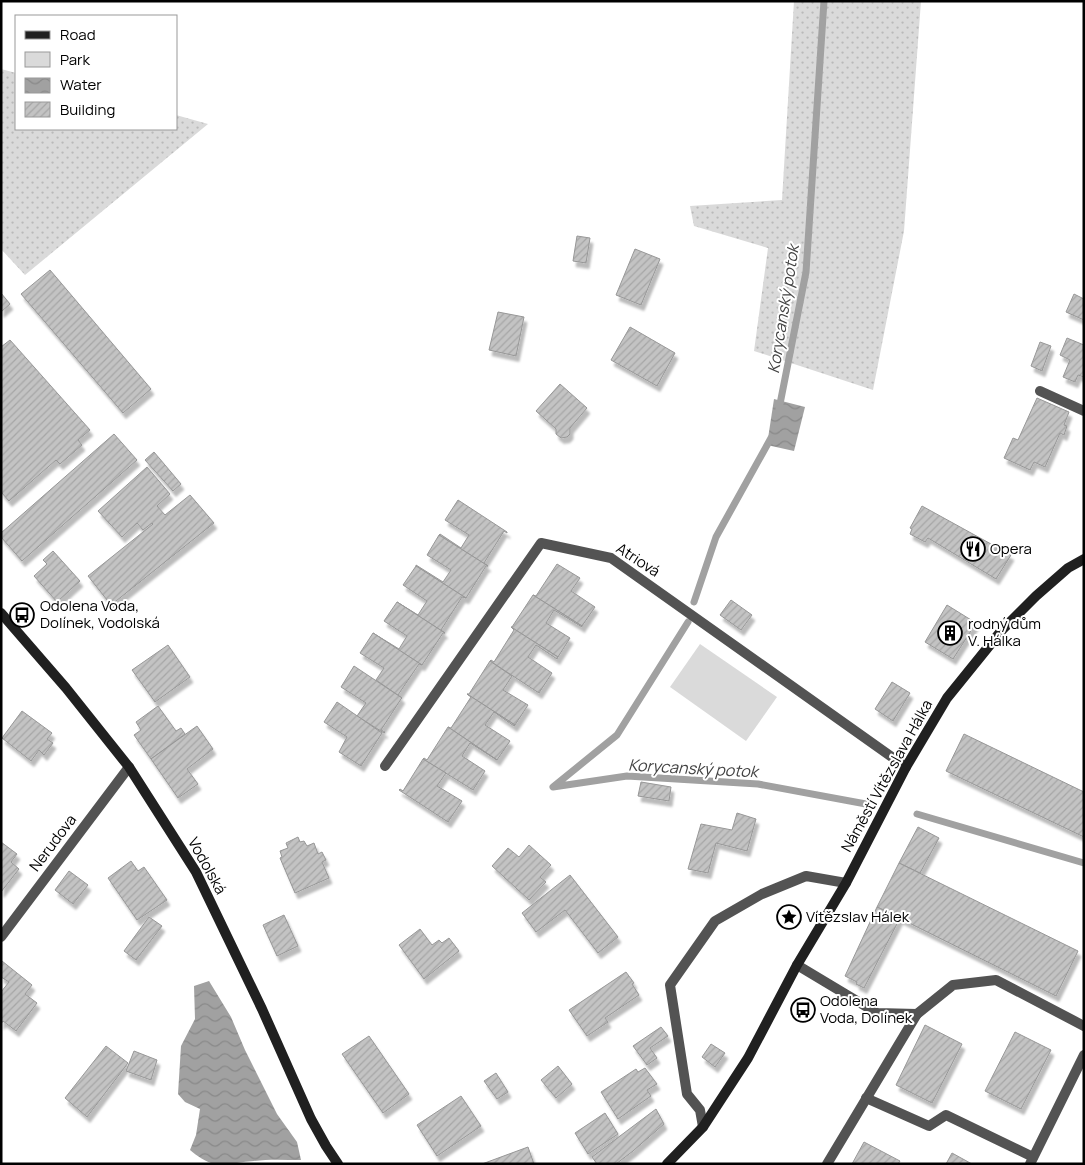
<svg xmlns="http://www.w3.org/2000/svg" width="1085" height="1165" font-family="Manrope,sans-serif">
	<defs>
		<pattern id="green-dots" width="8" height="8" patternUnits="userSpaceOnUse" patternTransform="scale(1.25)"><rect width="8" height="8" fill="#dadada"/><path d="M2 2h.1M6 6h.1" fill="none" stroke="#b9b9b9" stroke-width="1.8" stroke-linecap="round"/></pattern>
		<pattern id="water-waves" width="16" height="10" patternUnits="userSpaceOnUse" patternTransform="scale(1.25)"><rect width="16" height="10" fill="#a1a1a1"/><path d="M0 5q4-4 8 0t8 0" fill="none" stroke="#898989"/></pattern>
		<pattern id="building-hatch" width="6" height="6" patternUnits="userSpaceOnUse" patternTransform="scale(1.25)"><rect width="6" height="6" fill="#c3c3c3"/><path d="M-1 1l2-2M0 6l6-6M5 7l2-2" fill="none" stroke="#a6a6a6"/></pattern>
		<filter id="shadow"><feDropShadow dx="3" dy="5.5" stdDeviation="1" flood-color="#0004"/></filter>
	</defs>
	<rect width="100%" height="100%" fill="#fff"/>
	<g fill="url(#green-dots)">
		<path d="M794 1H921L904 231 873 390 754 351 768 248 694 226 690 206 782 200Z"/>
		<path d="M1 69 16 73V129H176V115L208 124 25 275 1 249Z"/>
	</g>
	<path fill="#dadada" d="M700 644 777 697 746 741 670 687Z"/>
	<g fill="url(#water-waves)">
		<path d="M774 399 805 407 794 451 767 445Z"/>
		<path d="M209 981 231 1017 245 1050 277 1114 297 1142 301 1160C285 1160 269 1159 254 1161 241 1162 227 1165 214 1164 206 1162 197 1156 190 1150L196 1135 200 1109 185 1102 178 1094 181 1046 195 1019 194 986Z"/>
	</g>
	<g fill="none" stroke-linecap="round" stroke-linejoin="round">
		<g stroke="#a1a1a1" stroke-width="7">
			<path d="M779 409 806 272 824 1"/>
			<path d="M694 602 716 537 771 438"/>
			<path d="M688 622 617 735 553 787 627 776 758 784 866 804"/>
			<path d="M917 814 1084 863"/>
		</g>
	</g>
	<g fill="url(#building-hatch)" stroke="#979797" filter="url(#shadow)">
		<path d="M577 236 590 238 586 263 573 261Z"/>
		<path d="M635 249 660 259 641 305 616 295Z"/>
		<path d="M50 270 151 389 123 413 21 294Z"/>
		<path d="M1 293 10 304 1 312Z"/>
		<path d="M1074 294 1084 299V320L1066 312Z"/>
		<path d="M498 312 524 317 516 356 489 350Z"/>
		<path d="M630 327 675 353 657 386 611 360Z"/>
		<path d="M1067 338 1084 345V377L1078 375 1075 382 1063 377 1070 360 1060 355Z"/>
		<path d="M10 340 90 430 78 440 82 445 60 464 56 460 9 501 1 492V347Z"/>
		<path d="M1040 342 1051 346 1042 371 1031 366Z"/>
		<path d="M560 384 587 408 570 428V434L567 437 561 438 556 434V429L536 411Z"/>
		<path d="M1037 398 1069 412 1064 425 1067 426 1064 435 1060 433 1045 467 1034 462 1030 470 1004 458 1013 438 1018 440Z"/>
		<path d="M114 434 137 460 22 561 1 537V533Z"/>
		<path d="M154 452 181 484 173 491 145 460Z"/>
		<path d="M147 467 170 494 157 506 165 515 190 495 214 523 111 605 88 576 153 524 152 523 143 530 137 523 122 537 98 511Z"/>
		<path d="M458 500 507 532V533L504 531 484 563 488 566 439 535 440 534 461 548 469 535 445 520Z"/>
		<path d="M922 506 1011 555 996 579 928 538 925 542 910 534 912 529 910 528Z"/>
		<path d="M439 535 488 566H486L466 598 416 566V565L443 582 451 570 427 555Z"/>
		<path d="M53 551 80 581 57 602 34 576 47 564 43 560Z"/>
		<path d="M557 564 580 578 571 591 595 607 582 626 533 595 536 596Z"/>
		<path d="M416 566 466 598 462 597 441 630 445 633 397 602 418 615 427 601 403 585Z"/>
		<path d="M533 595 582 626V627L554 610 546 623 570 638 558 657 511 627H512Z"/>
		<path d="M731 600 752 615 741 630 720 615Z"/>
		<path d="M397 602 445 633H443L422 665 373 633 399 649 407 636 384 621Z"/>
		<path d="M947 605 976 623 953 659 925 642Z"/>
		<path d="M511 627 558 657 557 659 536 645 528 657 552 673 539 693 490 661 491 660 494 662 514 630Z"/>
		<path d="M373 633 422 665 419 664 398 695 402 698 376 680 384 668 360 653Z"/>
		<path d="M168 645 190 677 155 702 132 670Z"/>
		<path d="M490 661 512 676 503 690 528 705 515 725 467 694H469Z"/>
		<path d="M354 666 402 698 401 699 381 730 385 732 384 733 357 716 366 703 341 687Z"/>
		<path d="M892 682 910 693 893 721 875 709Z"/>
		<path d="M467 694 515 725 514 726 494 712 485 725 510 741 497 760 448 727 451 728 471 697Z"/>
		<path d="M337 702 382 733 361 766 339 752 347 737 324 722Z"/>
		<path d="M158 706 176 731 181 728 185 734 151 759 134 735 141 730 136 722Z"/>
		<path d="M22 711 52 733 47 739 53 743 44 755 39 750 31 761 2 738Z"/>
		<path d="M197 726 213 749 187 769 198 784 178 798 151 759Z"/>
		<path d="M448 727 497 760 470 743 462 756 485 771 473 790 423 759 424 758 427 760Z"/>
		<path d="M964 734 1084 792V837L946 771Z"/>
		<path d="M423 759 446 773 437 786 462 801 448 822 399 790 400 789 403 791Z"/>
		<path d="M641 782 671 787 669 801 638 796Z"/>
		<path d="M737 813 756 819 747 851 716 843 708 873 688 869 701 824 732 830Z"/>
		<path d="M918 827 939 838 920 873 899 863Z"/>
		<path d="M298 837 300 842 304 841 307 846 314 843 318 854 322 852 326 860 322 862 329 878 295 893 280 858 282 857 280 851 288 848 286 843Z"/>
		<path d="M1 842 17 854 11 862 19 869 1 892Z"/>
		<path d="M529 845 551 865 540 877 546 882 529 900 492 866 508 848 519 857Z"/>
		<path d="M131 861 138 871 144 867 167 900 137 920 108 878Z"/>
		<path d="M899 863 1078 951 1056 996 877 907Z"/>
		<path d="M69 871 88 885 73 904 55 890Z"/>
		<path d="M570 875 618 937 598 953 565 910 536 932 522 913Z"/>
		<path d="M877 907 900 918 864 988 856 984 857 982 845 976Z"/>
		<path d="M284 915 298 946 277 956 263 925Z"/>
		<path d="M149 917 162 926 136 960 124 951Z"/>
		<path d="M420 929 432 945 439 940 442 943 449 938 459 951 424 979 399 945Z"/>
		<path d="M2 961 32 985 25 994 37 1003 16 1031 3 1021 1 1024V992L9 982 1 977Z"/>
		<path d="M626 972 634 983 632 984 639 995 605 1018 608 1022 587 1036 569 1010Z"/>
		<path d="M925 1025 962 1044 932 1103 896 1085Z"/>
		<path d="M661 1027 668 1036 650 1048 657 1058 647 1065 633 1046Z"/>
		<path d="M1015 1032 1051 1050 1021 1109 985 1091Z"/>
		<path d="M369 1036 409 1094 383 1113 342 1054Z"/>
		<path d="M711 1044 725 1053 715 1067 702 1057Z"/>
		<path d="M106 1046 128 1063 87 1117 65 1098Z"/>
		<path d="M134 1051 157 1060 151 1080 126 1071Z"/>
		<path d="M558 1066 572 1084 556 1098 541 1080Z"/>
		<path d="M645 1068 657 1084 647 1090 651 1096 618 1119 601 1092 636 1069 638 1072Z"/>
		<path d="M496 1073 508 1092 497 1099 484 1081Z"/>
		<path d="M461 1096 481 1126 437 1156 417 1125Z"/>
		<path d="M656 1109 664 1124 633 1151 616 1164H597L592 1157Z"/>
		<path d="M605 1113 618 1134 588 1154 575 1133Z"/>
		<path d="M864 1142 900 1161 898 1164H852Z"/>
		<path d="M528 1147 534 1164H482Z"/>
		<path d="M952 1153 972 1164H946Z"/>
	</g>
	<g fill="none" stroke-linecap="round" stroke-linejoin="round">
		<g stroke="#535353" stroke-width="10">
			<path d="M1040 391 1084 411"/>
			<path d="M866 1098 929 1126 946 1115 1033 1157"/>
			<path d="M703 1127 700 1110 687 1094 670 985 715 921 762 894 806 876 846 883"/>
			<path d="M827 1164 917 1014"/>
			<path d="M1030 1164 1084 1055"/>
		</g>
		<g stroke="#535353" stroke-width="10">
			<path d="M385 766 541 543 611 558 906 767"/>
			<path d="M1 937 129 767"/>
			<path d="M797 965 877 1013 917 1014 953 985 996 980 1084 1026"/>
		</g>
		<g stroke="#202020" stroke-width="10">
			<path d="M1 613 66 688 129 767 196 872 262 1009 311 1119 326 1146 338 1164"/>
			<path d="M667 1164 703 1127 748 1058 797 965 846 883 906 767 947 698 1002 630 1036 596 1068 568 1084 559"/>
		</g>
	</g>
	<defs>
		<g id="restaurant-ring" transform="scale(1.25)"><circle r="9.5" fill="#fff" stroke="#000" stroke-width="1.5"/><path d="M-5-6h1v4h1v-4h1v4h1v-4h1v5L-1.5 .5V6h-2V.5L-5-1ZM5-6V6H3V1.5H1.5Q1.5-4 5-6Z" fill="#000"/></g>
		<g id="bus-ring" transform="scale(1.25)"><circle r="9.5" fill="#fff" stroke="#000" stroke-width="1.5"/><path d="M-5-6H5V4H4V6H2V4H-2V6H-4V4H-5ZM-3.5-4V0h7V-4ZM-3.5 1.2v1.5H-2V1.2ZM2 1.2v1.5H3.5V1.2Z" fill="#000"/></g>
		<g id="building-ring" transform="scale(1.25)"><circle r="9.5" fill="#fff" stroke="#000" stroke-width="1.5"/><path d="M-4-6H4V6H1V3H-1V6H-4ZM-2.5-4.3h1.7v1.8h-1.7ZM.8-4.3h1.7v1.8H.8ZM-2.5-1h1.7V.8h-1.7ZM.8-1h1.7V.8H.8Z" fill="#000"/></g>
		<g id="sight-ring" transform="scale(1.25)"><circle r="9.5" fill="#fff" stroke="#000" stroke-width="1.5"/><path d="M0-6L1.8-2.2L6-1.7L2.9 1.2L3.7 5.4L0 3.3L-3.7 5.4L-2.9 1.2L-6-1.7L-1.8-2.2Z" fill="#000"/></g>
	</defs>
	<g fill-rule="evenodd">
		<use href="#restaurant-ring" x="973" y="549"/>
		<use href="#bus-ring" x="22" y="615"/>
		<use href="#building-ring" x="950" y="633"/>
		<use href="#sight-ring" x="789" y="917"/>
		<use href="#bus-ring" x="803" y="1010"/>
	</g>
	<g text-anchor="middle" stroke-width="4" stroke-linejoin="round" paint-order="stroke">
		<g font-size="15" fill="#000" stroke="#fff" text-anchor="start">
			<text x="990" y="554">Opera</text>
			<text x="40" y="611">Odolena Voda,<tspan x="40" dy="17">Dolínek, Vodolská</tspan></text>
			<text x="968" y="629">rodný dům<tspan x="968" dy="17">V. Hálka</tspan></text>
			<text x="806" y="922">Vítězslav Hálek</text>
			<text x="820" y="1006">Odolena<tspan x="820" dy="17">Voda, Dolínek</tspan></text>
		</g>
		<g font-size="15" fill="#000" stroke="#fff">
			<text transform="translate(638 560) rotate(33)" y="5">Atriová</text>
			<text transform="translate(887 776) rotate(-61)" y="5">Náměstí Vítězslava Hálka</text>
			<text transform="translate(53 843) rotate(-53)" y="5">Nerudova</text>
			<text transform="translate(207 866) rotate(61)" y="5">Vodolská</text>
		</g>
		<g font-size="16" font-style="italic" fill="#424242" stroke="#fff">
			<text transform="translate(783 309) rotate(-81)" y="6">Korycanský potok</text>
			<text transform="translate(693 768) rotate(3)" y="6">Korycanský potok</text>
		</g>
	</g>
	<rect width="1085" height="1165" fill="none" stroke="#000000" stroke-width="5"/>
	<rect x="15" y="15" width="162" height="115" fill="#ffffff" stroke="#999999"/>
	<rect x="25" y="31" width="25" height="8" fill="#202020" stroke="#999999"/>
	<text x="60" y="40" font-size="15" fill="#000000">Road</text>
	<rect x="25" y="52" width="25" height="15" fill="#dadada" stroke="#999999"/>
	<text x="60" y="65" font-size="15" fill="#000000">Park</text>
	<rect x="25" y="78" width="25" height="15" fill="url(#water-waves)" stroke="#999999"/>
	<text x="60" y="90" font-size="15" fill="#000000">Water</text>
	<rect x="25" y="102" width="25" height="15" fill="url(#building-hatch)" stroke="#999999"/>
	<text x="60" y="115" font-size="15" fill="#000000">Building</text>
</svg>
